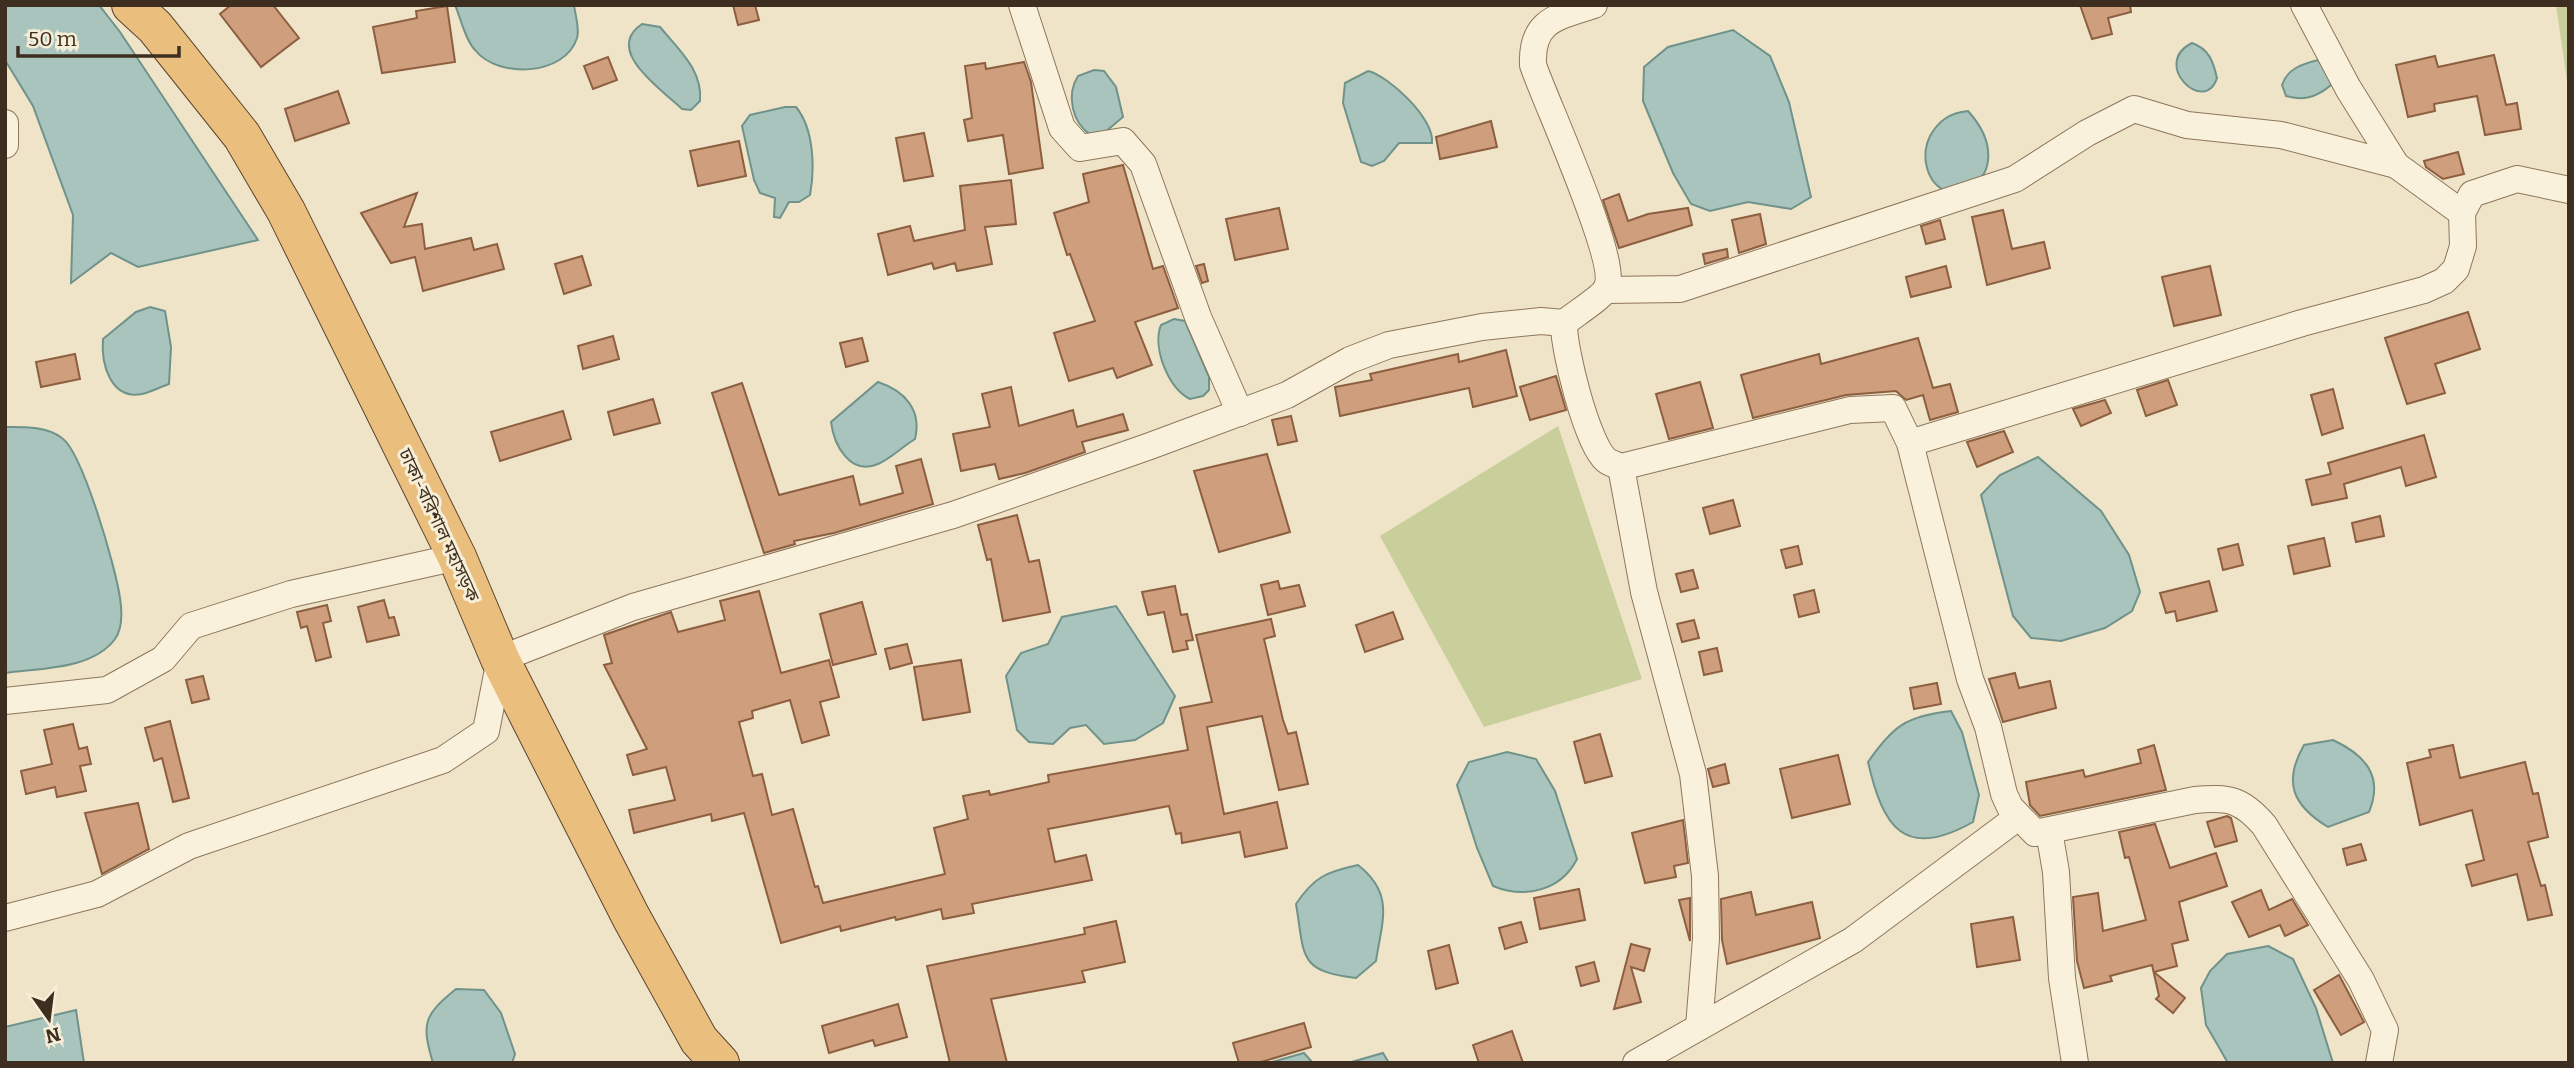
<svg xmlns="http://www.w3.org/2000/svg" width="2574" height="1068" font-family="Bitter,'Noto Sans Bengali',serif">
	<rect width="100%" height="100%" fill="#f0e4c8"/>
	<g fill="#c9cf9b">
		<path d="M2556 5H2569V95Z"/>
		<path d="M1558 426 1642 679 1484 727 1380 536Z"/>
	</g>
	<g fill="#a9c4bc" stroke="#6f938a" stroke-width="2">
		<path d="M5 5H99L120 32 258 240 138 267 111 253 71 283 73 215 33 106 5 60Z"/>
		<path d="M455 5H574C575 14 580 29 577 38 565 76 498 79 475 50 465 39 461 19 455 5Z"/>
		<path d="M642 24 660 27C678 49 703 70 700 101L691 110 682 109C661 89 603 50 642 24Z"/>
		<path d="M1733 30 1770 56 1789 102 1811 197 1791 209 1748 202 1710 211 1691 204 1673 173 1643 101 1644 67 1668 47Z"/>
		<path d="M2192 43C2209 49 2213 61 2217 78 2205 116 2150 64 2192 43Z"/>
		<path d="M2318 60 2334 82C2320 96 2305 102 2286 96L2282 85C2287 69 2302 64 2318 60Z"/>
		<path d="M1094 70 1104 71 1116 87 1123 117 1105 132 1091 135C1072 123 1066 95 1078 76Z"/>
		<path d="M1368 71C1389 76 1435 119 1432 143H1399L1384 161 1372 166 1361 162 1343 103 1345 83Z"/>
		<path d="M785 107H796C814 129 815 168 810 195L799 202H789L780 218 774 217 775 198 760 193 754 180 742 126 750 115Z"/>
		<path d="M1968 111C2026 175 1943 223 1927 168 1924 157 1925 146 1930 136 1939 120 1950 113 1968 111Z"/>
		<path d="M150 307 165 311 171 347 169 384C160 387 151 392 142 394 110 400 101 363 103 339L136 312Z"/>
		<path d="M1174 319 1185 321 1209 377V390L1203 396 1190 399C1168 388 1152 347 1161 325Z"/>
		<path d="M878 382C905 391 922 410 915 439 902 447 890 459 878 464 850 476 834 445 831 422Z"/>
		<path d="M5 427C24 427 46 426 62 438 83 453 116 569 120 598 122 611 123 628 115 639 92 670 40 668 5 673Z"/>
		<path d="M2038 457 2101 511 2129 555 2140 592 2132 611 2105 628 2061 641 2031 638 2013 616 1981 495 2000 475Z"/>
		<path d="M1116 606 1175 696 1163 723 1135 740 1104 744 1086 725 1070 728 1053 744 1029 742 1017 730 1006 676 1021 653 1048 644 1062 617Z"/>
		<path d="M1951 711 1962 732 1979 795 1973 822C1904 861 1883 827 1868 762 1893 726 1906 716 1951 711Z"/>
		<path d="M2333 740C2365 755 2384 776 2369 812L2328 827C2292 805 2283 782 2304 745Z"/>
		<path d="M1507 752 1536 759 1555 791 1577 859C1561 891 1524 899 1493 886L1477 848 1457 785 1469 762Z"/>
		<path d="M1358 865C1395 894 1382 921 1376 961L1356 978C1297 971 1305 956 1296 904 1314 877 1326 872 1358 865Z"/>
		<path d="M2268 946 2293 959 2316 1008 2333 1063H2228L2206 1025 2201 988 2210 971 2227 954Z"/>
		<path d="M456 989 484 990 501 1013 515 1054 512 1063H433C421 1023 424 1015 456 989Z"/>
		<path d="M76 1010 84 1063H5V1027Z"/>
		<path d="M1304 1053 1313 1063H1268Z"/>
		<path d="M1383 1053 1389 1063H1348Z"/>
	</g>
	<g fill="#cf9f7d" stroke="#8d5f41" stroke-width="2">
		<path d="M231 5H273L299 38 261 67 220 14Z"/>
		<path d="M733 5H755L759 20 738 25Z"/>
		<path d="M2080 5H2130L2131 12 2108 18 2112 34 2092 39Z"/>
		<path d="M447 6 455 62 382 73 373 27 417 18 416 11Z"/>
		<path d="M2494 55 2506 105 2517 103 2521 129 2485 135 2477 96 2434 104 2435 111 2408 117 2396 65 2435 56 2438 67Z"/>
		<path d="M608 57 617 80 593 89 584 66Z"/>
		<path d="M1024 62 1031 82 1043 168 1009 174 1003 135 968 141 964 120 972 118 965 66 985 63 986 69Z"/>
		<path d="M338 91 349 123 295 141 285 109Z"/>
		<path d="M1491 121 1497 147 1440 159 1436 137Z"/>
		<path d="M924 133 933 176 904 181 896 138Z"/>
		<path d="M739 141 746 176 698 186 690 151Z"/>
		<path d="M2458 152 2464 174 2443 179 2426 167 2424 161Z"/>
		<path d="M1123 165 1153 269 1163 266 1178 308 1135 322 1152 365 1117 378 1113 368 1069 381 1054 333 1095 321 1070 254 1067 255 1054 213 1089 202 1083 174Z"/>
		<path d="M1011 180 1016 224 985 227 992 264 957 271 955 263 934 269 932 263 888 275 878 234 910 226 914 241 965 230 960 186Z"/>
		<path d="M417 193 404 227 422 224 425 249 471 238 474 250 497 244 504 269 423 291 415 257 391 263 361 213Z"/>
		<path d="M1619 194 1628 221 1648 214 1688 208 1692 225 1619 248 1603 200Z"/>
		<path d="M1279 208 1288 249 1235 260 1226 219Z"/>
		<path d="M2003 210 2012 249 2044 242 2050 268 1987 285 1972 217Z"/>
		<path d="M1760 214 1766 244 1739 253 1732 220Z"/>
		<path d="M1940 220 1945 239 1926 244 1921 226Z"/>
		<path d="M1727 249 1728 257 1705 264 1703 254Z"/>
		<path d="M582 256 591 285 564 294 555 264Z"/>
		<path d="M1204 264 1208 281 1202 283 1196 266Z"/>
		<path d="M1946 266 1951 287 1911 297 1906 277Z"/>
		<path d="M2210 266 2221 315 2174 326 2162 277Z"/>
		<path d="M2468 312 2480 349 2435 364 2445 393 2407 404 2385 338Z"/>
		<path d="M613 336 619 359 583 369 578 346Z"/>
		<path d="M862 338 868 361 846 367 840 343Z"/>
		<path d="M1918 338 1933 388 1950 384 1958 412 1930 420 1923 395 1906 400 1896 391 1846 395 1753 418 1741 375 1819 354 1821 364Z"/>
		<path d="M1506 350 1517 396 1473 407 1469 388 1340 416 1335 387 1372 380 1370 374 1458 354 1459 362Z"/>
		<path d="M75 354 80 379 41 387 36 362Z"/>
		<path d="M1556 376 1566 410 1530 420 1520 387Z"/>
		<path d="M2168 380 2177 405 2146 416 2137 390Z"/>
		<path d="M1700 382 1713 428 1669 439 1656 394Z"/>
		<path d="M742 383 779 495 853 476 860 505 903 493 896 466 921 459 933 504 834 533 794 541 795 544 764 553 712 393Z"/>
		<path d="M1011 387 1019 426 1073 410 1077 427 1123 414 1128 430 1082 442 1085 452 1025 473 999 479 995 464 961 471 953 434 990 427 982 394Z"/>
		<path d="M2333 389 2343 428 2322 435 2311 395Z"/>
		<path d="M653 399 660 423 614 435 608 412Z"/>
		<path d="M2105 400 2111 413 2081 426 2073 409Z"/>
		<path d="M563 411 571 439 500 461 491 432Z"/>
		<path d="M1291 416 1297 441 1278 445 1272 420Z"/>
		<path d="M2004 431 2013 452 1977 467 1967 442Z"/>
		<path d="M2424 435 2436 477 2406 486 2401 467 2344 484 2347 498 2312 505 2306 480 2331 474 2328 463Z"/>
		<path d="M1267 454 1290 532 1219 552 1194 471Z"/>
		<path d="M1733 500 1740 526 1710 534 1703 508Z"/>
		<path d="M1017 515 1029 562 1039 560 1050 612 1003 621 991 559 987 560 978 525Z"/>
		<path d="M2380 516 2384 536 2356 542 2352 523Z"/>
		<path d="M2324 538 2330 566 2294 574 2288 546Z"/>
		<path d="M2238 544 2243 565 2223 570 2218 549Z"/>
		<path d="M1798 546 1802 564 1786 568 1781 550Z"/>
		<path d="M1693 570 1698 588 1681 592 1676 574Z"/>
		<path d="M1278 581 1280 589 1299 585 1305 606 1268 615 1261 585Z"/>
		<path d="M2209 581 2217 611 2177 621 2175 611 2166 613 2160 593Z"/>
		<path d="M1175 586 1181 615 1187 614 1193 640 1186 641 1188 649 1173 652 1164 612 1148 615 1142 592Z"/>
		<path d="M1814 590 1819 612 1799 617 1794 595Z"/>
		<path d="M759 591 781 673 829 660 839 697 820 702 829 735 802 743 790 700 752 711 753 718 739 722 753 776 762 774 772 815 793 809 815 887 818 886 823 903 945 874 934 828 968 819 963 796 989 791 990 795 1049 782 1048 775 1188 750 1180 708 1212 702 1196 635 1271 619 1275 636 1264 639 1283 720 1288 734 1296 732 1308 784 1279 790 1262 716 1207 727 1224 814 1277 802 1287 848 1245 857 1240 832 1182 843 1181 833 1176 834 1169 806 1048 829 1055 862 1086 855 1092 880 972 904 974 913 943 919 941 909 896 920 895 917 841 931 840 926 781 943 744 813 712 821 711 814 634 833 629 810 675 800 666 767 633 775 627 755 647 749 604 665 612 663 604 635 671 612 678 632 725 620 720 601Z"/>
		<path d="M384 600 389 618 394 617 399 635 367 642 358 607Z"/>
		<path d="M862 602 876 654 833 665 820 614Z"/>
		<path d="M327 605 331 621 323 623 331 657 316 661 307 626 301 628 297 612Z"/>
		<path d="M1393 612 1403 639 1365 652 1356 625Z"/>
		<path d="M1694 620 1699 638 1682 642 1677 624Z"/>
		<path d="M907 644 912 663 890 669 885 649Z"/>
		<path d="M1717 648 1722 671 1704 675 1699 652Z"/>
		<path d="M961 660 970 712 923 720 914 667Z"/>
		<path d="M2015 673 2019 688 2050 681 2056 708 2003 722 1989 679Z"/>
		<path d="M203 676 209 699 192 703 186 680Z"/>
		<path d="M1937 683 1941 704 1914 709 1910 688Z"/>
		<path d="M170 721 189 798 173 802 162 758 154 761 145 728Z"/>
		<path d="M73 724 79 749 87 747 91 764 80 766 86 791 57 797 55 787 26 794 21 771 52 764 44 730Z"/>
		<path d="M1600 734 1612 776 1585 783 1574 742Z"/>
		<path d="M2154 745 2166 790 2040 816 2030 805 2026 782 2083 770 2085 777 2141 763 2138 750Z"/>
		<path d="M2453 745 2460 778 2525 762 2533 794 2538 793 2548 837 2528 842 2541 886 2545 885 2552 915 2528 920 2517 874 2472 886 2466 865 2484 860 2472 810 2420 825 2407 763 2431 757 2429 750Z"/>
		<path d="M1838 755 1850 804 1792 818 1780 769Z"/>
		<path d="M1725 764 1729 783 1713 787 1708 769Z"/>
		<path d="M138 803 149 849 102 874 85 813Z"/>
		<path d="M2227 816 2231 818 2237 841 2215 847 2207 822Z"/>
		<path d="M1683 820 1688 863 1674 866 1676 877 1645 883 1632 833Z"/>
		<path d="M2155 824 2170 868 2216 853 2227 886 2179 902 2188 940 2172 944 2177 966 2154 972 2185 998 2173 1013 2156 999 2159 996 2152 965 2110 976 2112 981 2084 988 2077 961 2073 897 2098 893 2103 931 2146 920 2129 857 2125 858 2119 832Z"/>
		<path d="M2361 844 2366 860 2347 865 2343 849Z"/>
		<path d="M1579 889 1585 920 1540 929 1534 898Z"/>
		<path d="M2261 890 2269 910 2292 899 2308 925 2285 936 2280 925 2249 937 2232 902Z"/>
		<path d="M1751 892 1756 915 1812 902 1820 938 1727 964 1722 940 1721 899Z"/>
		<path d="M1690 898V941L1679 900Z"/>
		<path d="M2013 917 2020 960 1977 967 1971 924Z"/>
		<path d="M1116 921 1125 962 1082 971 1085 982 991 999 1007 1063H950L927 966 1085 934 1084 928Z"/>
		<path d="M1521 922 1527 942 1505 949 1499 928Z"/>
		<path d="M1631 944 1650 949 1644 971 1631 967 1641 1002 1614 1009Z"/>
		<path d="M1449 945 1458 983 1436 989 1428 951Z"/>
		<path d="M1594 962 1599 981 1581 986 1576 967Z"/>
		<path d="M2339 975 2364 1022 2341 1035 2314 990Z"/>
		<path d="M898 1004 907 1037 875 1046 873 1040 829 1053 822 1026Z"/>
		<path d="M1304 1023 1311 1047 1258 1063H1239L1233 1043Z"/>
		<path d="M1512 1031 1523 1063H1479L1473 1045Z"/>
	</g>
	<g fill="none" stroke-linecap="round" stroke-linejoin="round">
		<g stroke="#8d765c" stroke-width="28">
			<g id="minor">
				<path d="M1022 5 1062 128 1080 148 1123 141 1143 164 1198 317 1240 413"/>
				<path d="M2304 5 2348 88 2396 165 2462 213"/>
				<path d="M5 123V145"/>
				<path d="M1606 290 1680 289 2015 179 2087 133 2134 109 2187 125 2281 135 2396 165"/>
				<path d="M1564 323C1563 348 1587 444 1606 460 1609 463 1617 465 1621 467L1850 410 1893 408 1910 443 1970 679 1988 727 2004 794 2010 807 2035 833 2195 800C2229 797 2241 799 2264 825L2361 980 2385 1030 2379 1063"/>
				<path d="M1910 443 2302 323 2424 290 2444 281 2456 269 2463 246 2462 213 2472 194 2517 179 2569 190"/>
				<path d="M1621 467 1644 592 1693 774 1705 876 1706 939 1699 1027"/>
				<path d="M5 701 107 690 163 659 191 626 291 594 457 557"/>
				<path d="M2049 831 2056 872 2062 978 2075 1063"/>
				<path d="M5 918 97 894 189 846 443 760 486 731 500 659 633 607 953 515 1150 446 1287 395 1350 360 1389 345 1482 327 1541 321 1564 323C1574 315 1602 297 1606 289 1621 264 1545 101 1533 65 1531 20 1557 17 1594 5"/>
				<path d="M1636 1063 1853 940 2018 817"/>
			</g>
		</g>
		<g stroke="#5b4430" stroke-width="40">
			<path id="trunk" d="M131 5 155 27 242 136 286 211 457 557 500 659 631 917 699 1040 720 1063"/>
		</g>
		<use href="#minor" stroke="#faf1dc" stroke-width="26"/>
		<use href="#trunk" stroke="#eabe7c" stroke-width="38"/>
	</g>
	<g text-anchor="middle" stroke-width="6" stroke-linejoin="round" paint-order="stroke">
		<g font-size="18" fill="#3d2e20" stroke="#f7eed8">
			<text transform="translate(439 525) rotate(65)" y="6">ঢাকা-বরিশাল মহাসড়ক</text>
		</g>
	</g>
	<rect width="2574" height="1068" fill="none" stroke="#3d2e20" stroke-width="14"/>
	<g transform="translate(49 1019) rotate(166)" stroke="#f7eed8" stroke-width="5" paint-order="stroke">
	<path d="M0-5L12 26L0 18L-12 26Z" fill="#3d2e20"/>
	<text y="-10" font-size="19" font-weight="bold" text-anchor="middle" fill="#3d2e20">N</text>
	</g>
	<path d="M18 46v10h161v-10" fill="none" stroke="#3d2e20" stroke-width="3.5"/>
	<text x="28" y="46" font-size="21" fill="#3d2e20" stroke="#f7eed8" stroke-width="5" paint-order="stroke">50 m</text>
</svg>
